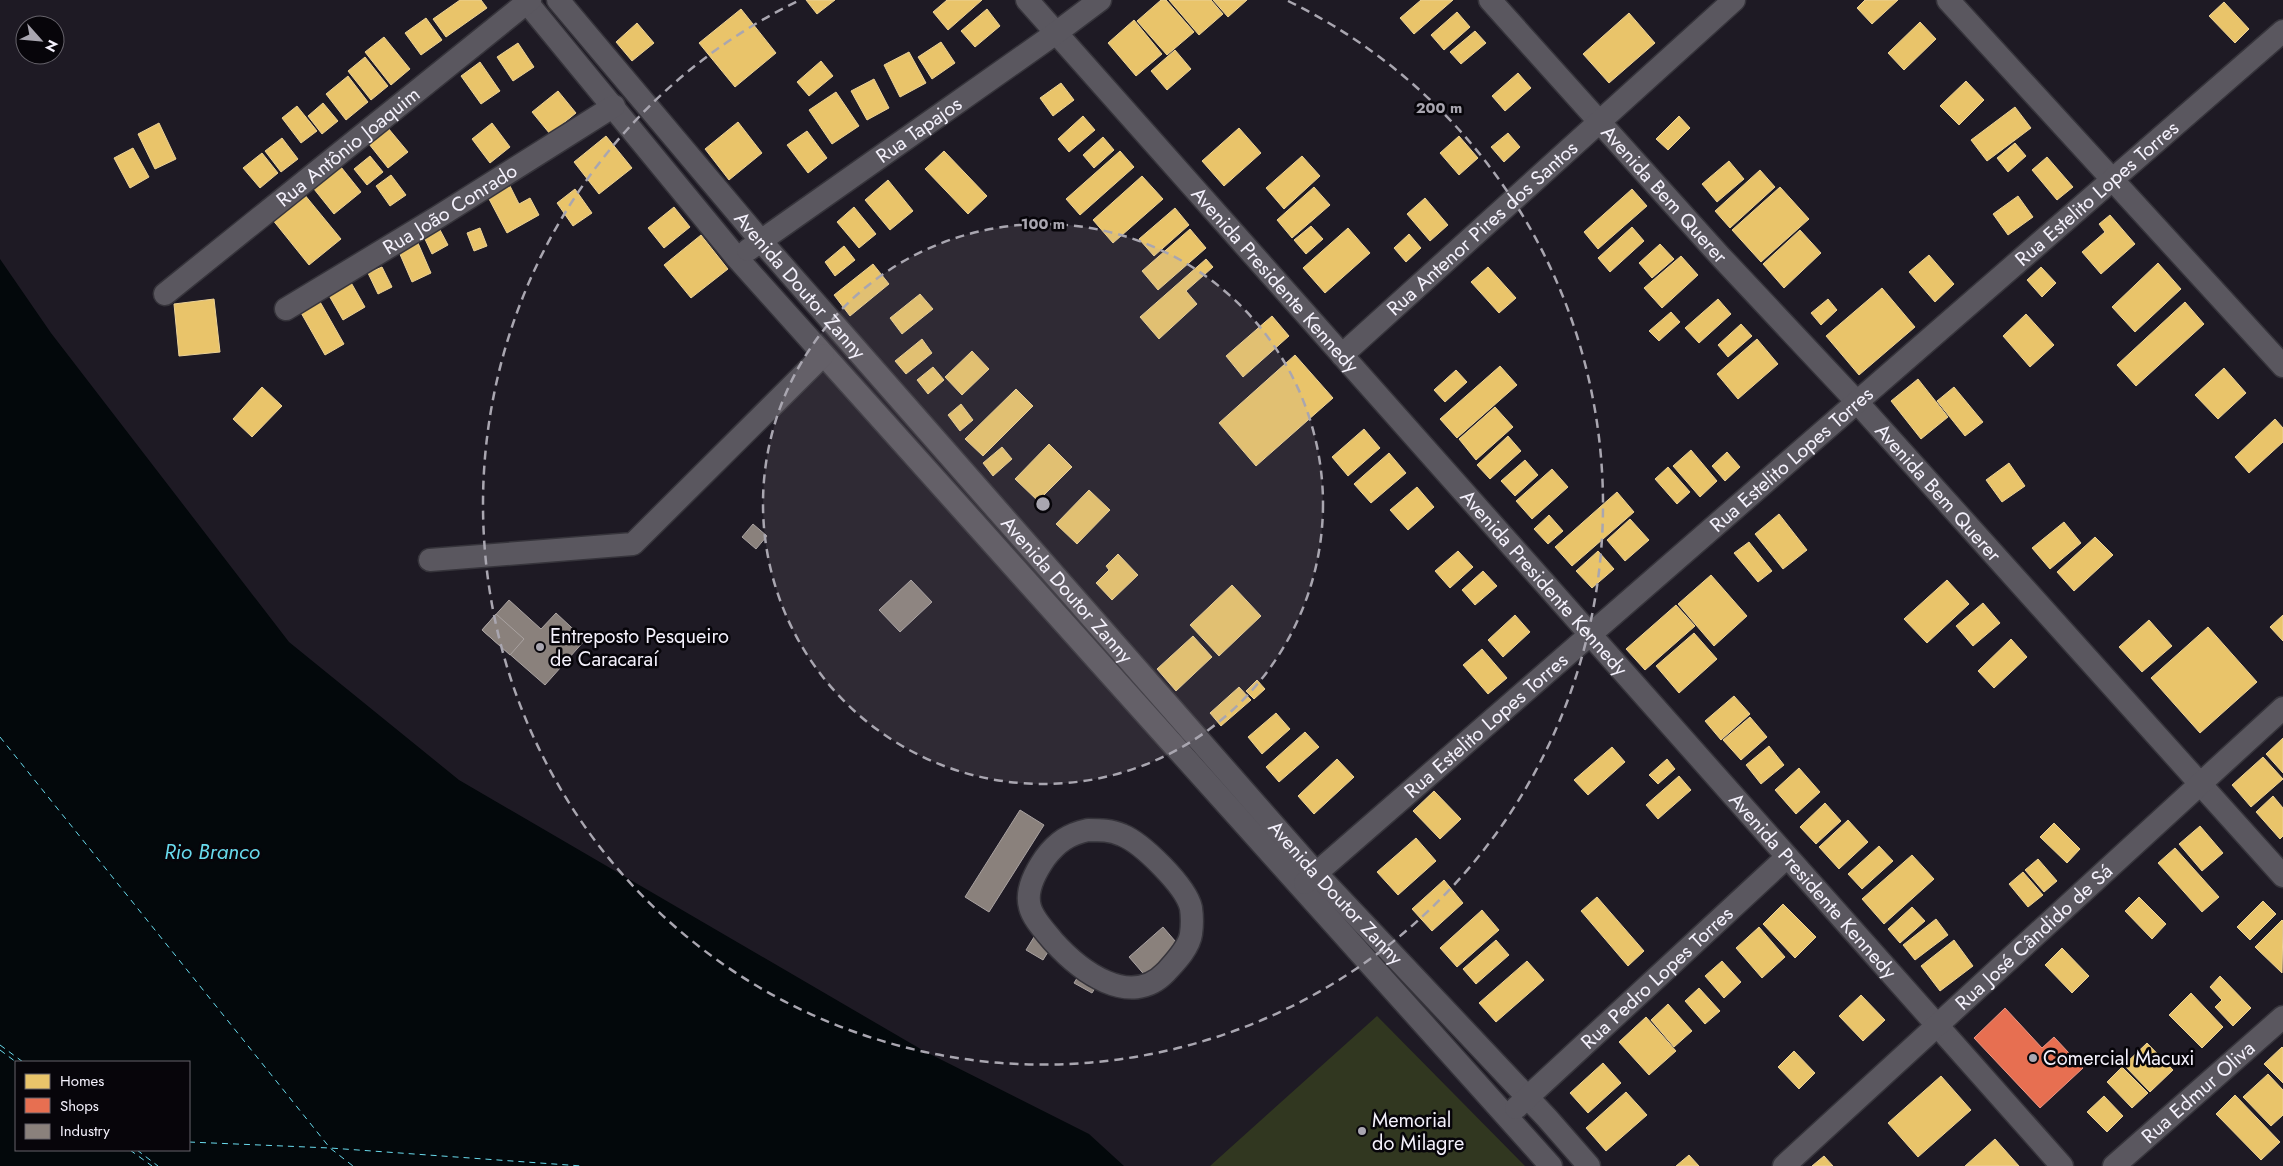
<svg xmlns="http://www.w3.org/2000/svg" width="2283" height="1166" font-family="Jost,sans-serif">
	<rect width="100%" height="100%" fill="#1e1a24"/>
	<path fill="#313720" d="M1377 1016 1525 1166H1210Z"/>
	<path fill="#03080b" fill-rule="evenodd" d="M0 259 51 333 289 642 459 780 924 1051 1089 1134 1124 1166H0ZM16 1062H189V1150H16Z"/>
	<g fill="#e9c46a" stroke="#ecd296">
		<path d="M460 0H481L487 8 446 37 433 19Z"/>
		<path d="M806 0H835L817 14Z"/>
		<path d="M947 0H982L948 30 933 12Z"/>
		<path d="M1161 0H1166L1194 32 1167 55 1137 21Z"/>
		<path d="M1169 0H1211L1223 14 1199 35Z"/>
		<path d="M1213 0H1247L1228 17Z"/>
		<path d="M1421 0H1453L1414 34 1400 18Z"/>
		<path d="M1865 0H1898L1872 24 1857 8Z"/>
		<path d="M2224 2 2249 29 2235 43 2209 16Z"/>
		<path d="M741 9 776 53 735 87 699 43Z"/>
		<path d="M987 9 1000 26 975 47 961 31Z"/>
		<path d="M1457 12 1470 27 1444 50 1431 35Z"/>
		<path d="M1629 13 1655 43 1609 83 1583 54Z"/>
		<path d="M426 18 442 40 421 55 405 33Z"/>
		<path d="M1134 20 1162 54 1136 76 1108 43Z"/>
		<path d="M1920 22 1936 39 1904 70 1888 53Z"/>
		<path d="M637 23 654 43 632 61 616 42Z"/>
		<path d="M1475 31 1486 43 1461 64 1450 52Z"/>
		<path d="M384 37 410 69 391 85 365 52Z"/>
		<path d="M941 42 955 63 932 79 918 57Z"/>
		<path d="M518 43 534 67 513 81 497 57Z"/>
		<path d="M1175 50 1191 69 1167 90 1151 71Z"/>
		<path d="M909 52 926 83 900 97 884 65Z"/>
		<path d="M365 57 388 86 371 100 348 71Z"/>
		<path d="M821 61 833 76 809 96 797 82Z"/>
		<path d="M480 62 500 91 481 104 461 76Z"/>
		<path d="M1518 73 1531 88 1505 111 1492 96Z"/>
		<path d="M348 76 368 102 346 120 326 94Z"/>
		<path d="M874 79 889 108 867 120 851 91Z"/>
		<path d="M1966 81 1984 100 1959 125 1940 106Z"/>
		<path d="M1061 83 1074 100 1053 116 1040 98Z"/>
		<path d="M558 91 576 113 550 134 532 112Z"/>
		<path d="M836 92 859 126 832 144 809 110Z"/>
		<path d="M323 103 338 121 322 134 308 116Z"/>
		<path d="M297 106 317 131 301 143 282 118Z"/>
		<path d="M2015 107 2031 128 1987 161 1971 140Z"/>
		<path d="M1083 116 1095 130 1069 152 1058 139Z"/>
		<path d="M1679 116 1690 128 1668 150 1656 139Z"/>
		<path d="M738 122 762 153 729 180 705 149Z"/>
		<path d="M159 123 176 159 155 169 138 134Z"/>
		<path d="M492 123 510 147 490 163 472 139Z"/>
		<path d="M388 128 408 152 388 168 369 144Z"/>
		<path d="M1239 128 1261 153 1224 186 1202 161Z"/>
		<path d="M807 131 827 158 808 173 787 145Z"/>
		<path d="M1508 133 1520 147 1504 162 1491 147Z"/>
		<path d="M606 136 632 168 599 194 574 162Z"/>
		<path d="M1459 136 1478 158 1459 175 1440 153Z"/>
		<path d="M1103 137 1114 150 1094 168 1083 155Z"/>
		<path d="M282 138 298 159 281 172 265 151Z"/>
		<path d="M2015 143 2026 156 2008 172 1997 158Z"/>
		<path d="M133 148 149 177 130 188 114 158Z"/>
		<path d="M944 151 987 196 968 214 925 169Z"/>
		<path d="M1120 151 1134 167 1080 215 1066 199Z"/>
		<path d="M262 153 278 173 260 188 243 168Z"/>
		<path d="M370 156 383 172 367 185 354 169Z"/>
		<path d="M1302 156 1320 176 1284 209 1266 188Z"/>
		<path d="M2047 157 2073 187 2057 200 2032 170Z"/>
		<path d="M1729 161 1744 179 1717 202 1702 184Z"/>
		<path d="M341 167 361 192 334 214 314 189Z"/>
		<path d="M1760 170 1775 187 1730 228 1715 211Z"/>
		<path d="M391 175 406 195 390 206 376 186Z"/>
		<path d="M1142 176 1163 199 1113 243 1093 220Z"/>
		<path d="M888 180 913 211 890 230 865 200Z"/>
		<path d="M510 186 519 204 530 198 539 215 507 233 488 197Z"/>
		<path d="M1314 187 1330 205 1292 238 1277 220Z"/>
		<path d="M1780 187 1809 219 1761 262 1732 230Z"/>
		<path d="M575 189 592 213 573 226 557 203Z"/>
		<path d="M1632 189 1647 206 1598 249 1584 232Z"/>
		<path d="M304 194 341 239 309 265 272 219Z"/>
		<path d="M2018 196 2033 217 2008 235 1993 214Z"/>
		<path d="M1425 198 1448 225 1430 241 1407 214Z"/>
		<path d="M674 207 690 227 664 248 648 228Z"/>
		<path d="M854 207 876 234 859 248 837 222Z"/>
		<path d="M1175 208 1189 225 1154 256 1139 239Z"/>
		<path d="M2110 215 2135 244 2101 274 2082 252 2105 232 2099 224Z"/>
		<path d="M1311 226 1323 239 1306 254 1294 240Z"/>
		<path d="M1632 227 1644 241 1610 272 1598 258Z"/>
		<path d="M439 228 448 245 432 254 424 237Z"/>
		<path d="M480 228 487 246 474 251 467 233Z"/>
		<path d="M1348 228 1370 253 1325 293 1303 268Z"/>
		<path d="M1190 229 1206 248 1158 290 1142 271Z"/>
		<path d="M1800 230 1821 253 1784 288 1763 264Z"/>
		<path d="M1409 234 1421 248 1406 262 1394 248Z"/>
		<path d="M701 235 728 269 691 298 664 265Z"/>
		<path d="M418 243 431 273 412 282 399 252Z"/>
		<path d="M1660 244 1674 259 1652 278 1639 263Z"/>
		<path d="M844 246 855 260 835 276 825 262Z"/>
		<path d="M1929 255 1954 284 1935 302 1909 272Z"/>
		<path d="M1681 256 1698 275 1662 308 1644 288Z"/>
		<path d="M1206 259 1213 267 1186 291 1197 304 1159 339 1140 317Z"/>
		<path d="M2158 263 2181 289 2135 332 2112 307Z"/>
		<path d="M873 264 889 284 850 316 834 295Z"/>
		<path d="M382 267 392 287 378 294 368 273Z"/>
		<path d="M1488 267 1516 298 1499 313 1471 282Z"/>
		<path d="M2041 267 2056 283 2042 297 2027 280Z"/>
		<path d="M349 279 365 307 343 320 327 292Z"/>
		<path d="M1882 288 1915 327 1859 375 1826 336Z"/>
		<path d="M920 294 933 309 902 334 890 318Z"/>
		<path d="M214 299 220 352 179 356 174 304Z"/>
		<path d="M1718 299 1731 314 1699 343 1685 328Z"/>
		<path d="M1828 299 1837 310 1821 325 1811 313Z"/>
		<path d="M319 300 344 344 325 355 300 311Z"/>
		<path d="M2185 302 2204 324 2136 386 2117 365Z"/>
		<path d="M1671 312 1680 322 1659 341 1649 331Z"/>
		<path d="M2026 314 2054 345 2030 367 2003 336Z"/>
		<path d="M1272 316 1289 336 1243 377 1226 356Z"/>
		<path d="M1741 324 1752 336 1728 357 1718 345Z"/>
		<path d="M922 339 932 353 906 374 895 361Z"/>
		<path d="M1757 339 1778 364 1738 399 1717 374Z"/>
		<path d="M972 351 989 369 962 395 945 377Z"/>
		<path d="M1295 355 1333 398 1256 466 1219 423Z"/>
		<path d="M1500 366 1517 385 1457 438 1440 419Z"/>
		<path d="M933 367 944 380 928 394 917 380Z"/>
		<path d="M2224 368 2246 393 2218 419 2195 395Z"/>
		<path d="M1456 370 1467 382 1445 402 1434 390Z"/>
		<path d="M1918 379 1948 417 1921 439 1891 401Z"/>
		<path d="M262 387 282 406 252 437 233 419Z"/>
		<path d="M1954 387 1983 422 1965 436 1937 401Z"/>
		<path d="M1016 389 1033 406 983 456 965 439Z"/>
		<path d="M961 404 973 420 960 431 948 415Z"/>
		<path d="M1495 407 1513 427 1476 460 1459 439Z"/>
		<path d="M2275 419 2283 428V442L2249 473 2235 457Z"/>
		<path d="M1364 429 1380 448 1348 476 1332 457Z"/>
		<path d="M1508 436 1521 451 1490 479 1477 465Z"/>
		<path d="M1049 444 1072 467 1038 501 1015 479Z"/>
		<path d="M1002 447 1012 459 993 476 983 463Z"/>
		<path d="M1691 450 1717 481 1700 497 1673 466Z"/>
		<path d="M1727 452 1740 467 1725 481 1712 466Z"/>
		<path d="M1389 453 1406 473 1371 503 1354 484Z"/>
		<path d="M1525 460 1538 475 1515 496 1501 481Z"/>
		<path d="M2009 463 2025 486 2002 502 1986 480Z"/>
		<path d="M1668 467 1690 492 1677 504 1655 479Z"/>
		<path d="M1552 469 1568 487 1532 519 1516 501Z"/>
		<path d="M1417 487 1434 507 1408 530 1390 510Z"/>
		<path d="M1089 490 1110 510 1077 544 1056 524Z"/>
		<path d="M1617 492 1634 512 1572 566 1555 547Z"/>
		<path d="M1779 514 1807 550 1783 569 1755 534Z"/>
		<path d="M1549 515 1563 531 1548 544 1534 529Z"/>
		<path d="M1630 519 1649 540 1625 561 1607 540Z"/>
		<path d="M2064 522 2081 543 2050 569 2032 548Z"/>
		<path d="M2095 537 2113 555 2074 591 2057 572Z"/>
		<path d="M1749 542 1772 571 1758 582 1734 553Z"/>
		<path d="M1458 551 1473 567 1450 588 1435 571Z"/>
		<path d="M1598 551 1614 569 1592 588 1576 571Z"/>
		<path d="M1118 554 1138 575 1112 600 1096 583 1109 570 1106 566Z"/>
		<path d="M1483 571 1497 586 1475 605 1462 590Z"/>
		<path d="M1711 575 1747 616 1714 646 1678 604Z"/>
		<path d="M1947 580 1969 604 1927 643 1904 619Z"/>
		<path d="M1232 585 1261 616 1219 656 1190 625Z"/>
		<path d="M1983 603 2000 623 1973 646 1956 626Z"/>
		<path d="M1676 605 1695 626 1645 670 1626 649Z"/>
		<path d="M1515 615 1530 632 1503 657 1488 640Z"/>
		<path d="M2283 615V641L2270 627Z"/>
		<path d="M2149 620 2172 646 2142 672 2119 647Z"/>
		<path d="M2208 627 2257 682 2200 733 2151 678Z"/>
		<path d="M1694 633 1717 659 1679 693 1656 666Z"/>
		<path d="M1193 636 1212 657 1176 691 1157 669Z"/>
		<path d="M2011 639 2027 657 1994 688 1978 671Z"/>
		<path d="M1482 649 1507 678 1488 694 1463 665Z"/>
		<path d="M1257 680 1265 689 1254 699 1246 691Z"/>
		<path d="M1239 687 1251 700 1221 726 1210 713Z"/>
		<path d="M1734 696 1750 714 1721 740 1705 721Z"/>
		<path d="M1276 713 1290 729 1262 754 1248 737Z"/>
		<path d="M1750 717 1767 737 1741 760 1723 740Z"/>
		<path d="M1305 732 1319 747 1279 782 1266 767Z"/>
		<path d="M2283 738V773L2266 754Z"/>
		<path d="M1769 746 1784 765 1761 784 1746 765Z"/>
		<path d="M1612 747 1625 762 1588 795 1574 780Z"/>
		<path d="M2263 757 2283 779 2251 807 2232 785Z"/>
		<path d="M1337 759 1354 777 1314 814 1298 796Z"/>
		<path d="M1667 759 1675 769 1658 784 1649 775Z"/>
		<path d="M1799 768 1820 792 1796 814 1775 790Z"/>
		<path d="M1679 776 1691 790 1658 819 1646 805Z"/>
		<path d="M1434 791 1461 819 1440 839 1413 811Z"/>
		<path d="M2273 796 2283 808V836L2280 839 2256 812Z"/>
		<path d="M1825 803 1841 821 1816 844 1800 827Z"/>
		<path d="M1848 820 1868 842 1839 869 1819 847Z"/>
		<path d="M2054 823 2080 849 2067 863 2040 837Z"/>
		<path d="M2200 826 2223 853 2202 871 2179 844Z"/>
		<path d="M1416 838 1436 861 1398 895 1377 872Z"/>
		<path d="M1879 846 1893 861 1862 889 1848 874Z"/>
		<path d="M2175 848 2219 897 2202 912 2158 863Z"/>
		<path d="M1912 855 1934 879 1884 924 1862 899Z"/>
		<path d="M2038 859 2057 881 2044 892 2025 870Z"/>
		<path d="M2023 872 2043 895 2028 907 2009 884Z"/>
		<path d="M1444 880 1463 903 1432 931 1412 909Z"/>
		<path d="M1597 897 1644 951 1628 966 1581 911Z"/>
		<path d="M2139 897 2166 924 2152 939 2125 911Z"/>
		<path d="M2263 901 2276 914 2250 940 2237 927Z"/>
		<path d="M1783 904 1816 937 1795 958 1763 924Z"/>
		<path d="M1912 907 1925 921 1900 943 1888 929Z"/>
		<path d="M1482 910 1499 930 1457 967 1440 948Z"/>
		<path d="M1936 919 1948 935 1915 960 1903 945Z"/>
		<path d="M2282 920 2283 921 2282 973 2255 947Z"/>
		<path d="M1759 927 1785 957 1762 978 1736 948Z"/>
		<path d="M1496 940 1509 955 1476 984 1463 969Z"/>
		<path d="M1954 940 1973 966 1940 991 1921 966Z"/>
		<path d="M2062 948 2089 976 2072 993 2045 965Z"/>
		<path d="M1527 961 1544 980 1496 1022 1479 1003Z"/>
		<path d="M1722 961 1741 982 1724 998 1705 976Z"/>
		<path d="M2220 976 2251 1008 2233 1026 2215 1007 2222 1000 2210 987Z"/>
		<path d="M1699 988 1720 1011 1705 1024 1685 1001Z"/>
		<path d="M2191 993 2223 1027 2202 1048 2169 1015Z"/>
		<path d="M1861 995 1885 1020 1863 1041 1839 1016Z"/>
		<path d="M1668 1004 1692 1031 1674 1047 1651 1020Z"/>
		<path d="M1646 1017 1676 1051 1649 1075 1619 1042Z"/>
		<path d="M2147 1043 2173 1070 2150 1092 2124 1065Z"/>
		<path d="M2282 1047 2283 1048V1083L2264 1064Z"/>
		<path d="M1794 1051 1815 1073 1799 1089 1778 1067Z"/>
		<path d="M1603 1063 1621 1083 1588 1113 1570 1093Z"/>
		<path d="M2122 1067 2148 1093 2132 1108 2107 1082Z"/>
		<path d="M2268 1074 2283 1090V1115L2271 1126 2243 1097Z"/>
		<path d="M1941 1076 1971 1110 1918 1157 1888 1123Z"/>
		<path d="M1626 1092 1647 1115 1606 1151 1586 1128Z"/>
		<path d="M2235 1095 2280 1142 2261 1160 2216 1114Z"/>
		<path d="M2104 1096 2123 1116 2107 1132 2087 1112Z"/>
		<path d="M1995 1139 2019 1166H1965Z"/>
		<path d="M1689 1155 1699 1166H1676Z"/>
		<path d="M1824 1156 1833 1166H1812Z"/>
	</g>
	<path fill="#e76f51" stroke="#eb9684" d="M2005 1008 2042 1048 2054 1037 2083 1068 2040 1108 1974 1038Z"/>
	<g fill="#8a817c" stroke="#aaa3a2">
		<path d="M753 524 767 536 756 549 742 537Z"/>
		<path d="M911 580 932 602 900 632 879 610Z"/>
		<path d="M509 600 541 629 556 613 585 640 545 685 482 630Z"/>
		<path d="M496 614 524 639 510 655 482 630Z"/>
		<path d="M1020 810 1044 825 989 912 965 897Z"/>
		<path d="M1163 927 1182 949 1148 979 1129 957Z"/>
		<path d="M1039 929 1056 939 1043 960 1026 950Z"/>
		<path d="M1087 962 1105 972 1092 993 1074 983Z"/>
	</g>
	<g fill="none" stroke-linecap="round" stroke-linejoin="round">
		<g stroke="#69dbed" stroke-width="1" stroke-dasharray="6 5" stroke-linecap="butt">
			<path d="M0 737 330 1148 353 1166"/>
			<path d="M0 1045 23 1062"/>
			<path d="M0 1050 16 1062"/>
			<path d="M189 1142 330 1148 582 1166"/>
			<path d="M130 1150 152 1166"/>
			<path d="M137 1150 158 1166"/>
		</g>
		<g stroke="#36343b" stroke-width="25">
			<g id="minor">
				<path d="M525 0 737 258 1551 1166"/>
				<path id="s1" d="M558 0 761 241 1316 873 1547 1118 1589 1166"/>
				<path id="s2" d="M1027 0 2062 1166"/>
				<path id="s3" d="M1490 0 1720 256 1857 402 2283 876"/>
				<path d="M1948 0 2283 366"/>
				<path id="s4" d="M748 250 1056 33 1100 0"/>
				<path id="s5" d="M165 294 530 0"/>
				<path id="s6" d="M286 309 438 217 614 106"/>
				<path id="s7" d="M1342 355 1734 0"/>
				<path d="M430 560 633 544 823 355"/>
				<path d="M1088 830C1100 830 1111 830 1122 835 1142 843 1186 886 1191 908 1192 915 1192 927 1191 934 1189 948 1175 962 1166 972 1130 1010 1079 970 1053 941 1045 931 1033 919 1030 907 1025 890 1036 871 1045 858 1057 842 1069 834 1088 830Z"/>
				<path id="s8" d="M1305 883 2283 31"/>
				<path id="s9" d="M1516 1108 1787 857"/>
				<path id="s10" d="M1784 1166 2283 708"/>
				<path id="s11" d="M2114 1166 2283 1017"/>
			</g>
		</g>
		<use href="#minor" stroke="#5a575f" stroke-width="22"/>
	</g>
	<circle cx="1043" cy="504" r="280" fill="#a9a6b0" fill-opacity=".12"/>
	<g fill="none" stroke="#a9a6b0" stroke-width="2.5" stroke-dasharray="9 6">
		<circle cx="1043" cy="504" r="280"/>
		<path d="M1288 1A560 560 0 1 1 798 1"/>
	</g>
	<g fill="#a9a6b0" stroke="#07050a" stroke-width="2">
		<circle cx="540" cy="647" r="5"/>
		<circle cx="2033" cy="1058" r="5"/>
		<circle cx="1362" cy="1131" r="5"/>
	</g>
	<g text-anchor="middle" stroke-width="5" stroke-linejoin="round" paint-order="stroke">
		<g font-size="20" fill="#f4f1fc" stroke="#07050a">
			<text dy="7" stroke="none"><textPath href="#s4" startOffset="209">Rua Tapajos</textPath></text>
			<text dy="7" stroke="none"><textPath href="#s5" startOffset="235">Rua Antônio Joaquim</textPath></text>
			<text dy="7" stroke="none"><textPath href="#s8" startOffset="1050">Rua Estelito Lopes Torres</textPath></text>
			<text dy="7" stroke="none"><textPath href="#s3" startOffset="261">Avenida Bem Querer</textPath></text>
			<text dy="7" stroke="none"><textPath href="#s6" startOffset="192">Rua João Conrado</textPath></text>
			<text dy="7" stroke="none"><textPath href="#s7" startOffset="189">Rua Antenor Pires dos Santos</textPath></text>
			<text dy="7" stroke="none"><textPath href="#s2" startOffset="374">Avenida Presidente Kennedy</textPath></text>
			<text dy="7" stroke="none"><textPath href="#s1" startOffset="374">Avenida Doutor Zanny</textPath></text>
			<text dy="7" stroke="none"><textPath href="#s8" startOffset="645">Rua Estelito Lopes Torres</textPath></text>
			<text dy="7" stroke="none"><textPath href="#s3" startOffset="666">Avenida Bem Querer</textPath></text>
			<text dy="7" stroke="none"><textPath href="#s2" startOffset="779">Avenida Presidente Kennedy</textPath></text>
			<text dy="7" stroke="none"><textPath href="#s1" startOffset="779">Avenida Doutor Zanny</textPath></text>
			<text dy="7" stroke="none"><textPath href="#s8" startOffset="240">Rua Estelito Lopes Torres</textPath></text>
			<text dy="7" stroke="none"><textPath href="#s2" startOffset="1184">Avenida Presidente Kennedy</textPath></text>
			<text dy="7" stroke="none"><textPath href="#s1" startOffset="1184">Avenida Doutor Zanny</textPath></text>
			<text dy="7" stroke="none"><textPath href="#s10" startOffset="339">Rua José Cândido de Sá</textPath></text>
			<text dy="7" stroke="none"><textPath href="#s9" startOffset="192">Rua Pedro Lopes Torres</textPath></text>
			<text dy="7" stroke="none"><textPath href="#s11" startOffset="112">Rua Edmur Oliva</textPath></text>
		</g>
		<g font-size="20" fill="#f4f1fc" stroke="#07050a" text-anchor="start">
			<text x="550" y="643">Entreposto Pesqueiro<tspan x="550" dy="23">de Caracaraí</tspan></text>
			<text x="2043" y="1065">Comercial Macuxi</text>
			<text x="1372" y="1127">Memorial<tspan x="1372" dy="23">do Milagre</tspan></text>
		</g>
		<g font-size="21" font-style="italic" fill="#69dbed" stroke="#07050a">
			<text x="212" y="859">Rio Branco</text>
		</g>
	</g>
	<circle cx="1043" cy="504" r="8" fill="#a9a6b0" stroke="#07050a" stroke-width="2.5"/>
	<g font-size="15" text-anchor="middle" font-weight="bold" fill="#a9a6b0" stroke="#07050a" stroke-width="5" stroke-linejoin="round" paint-order="stroke">
		<text x="1439" y="113">200 m</text>
		<text x="1043" y="229">100 m</text>
	</g>
	<rect x="15" y="1061" width="175" height="90" fill="#07050a" stroke="#66636b"/>
	<rect x="25" y="1074" width="25" height="15" fill="#e9c46a" stroke="#66636b"/>
	<text x="60" y="1086" font-size="15" fill="#f4f1fc">Homes</text>
	<rect x="25" y="1098" width="25" height="15" fill="#e76f51" stroke="#66636b"/>
	<text x="60" y="1111" font-size="15" fill="#f4f1fc">Shops</text>
	<rect x="25" y="1124" width="25" height="15" fill="#8a817c" stroke="#66636b"/>
	<text x="60" y="1136" font-size="15" fill="#f4f1fc">Industry</text>
	<g transform="translate(40 40) rotate(117)"><circle r="24" fill="#07050a" stroke="#66636b"/>
	<path d="M0-4L9 19L0 12L-9 19Z" fill="#a9a6b0"/>
	<text y="-8" font-size="14" font-weight="bold" text-anchor="middle" fill="#f4f1fc">N</text>
	</g>
</svg>
